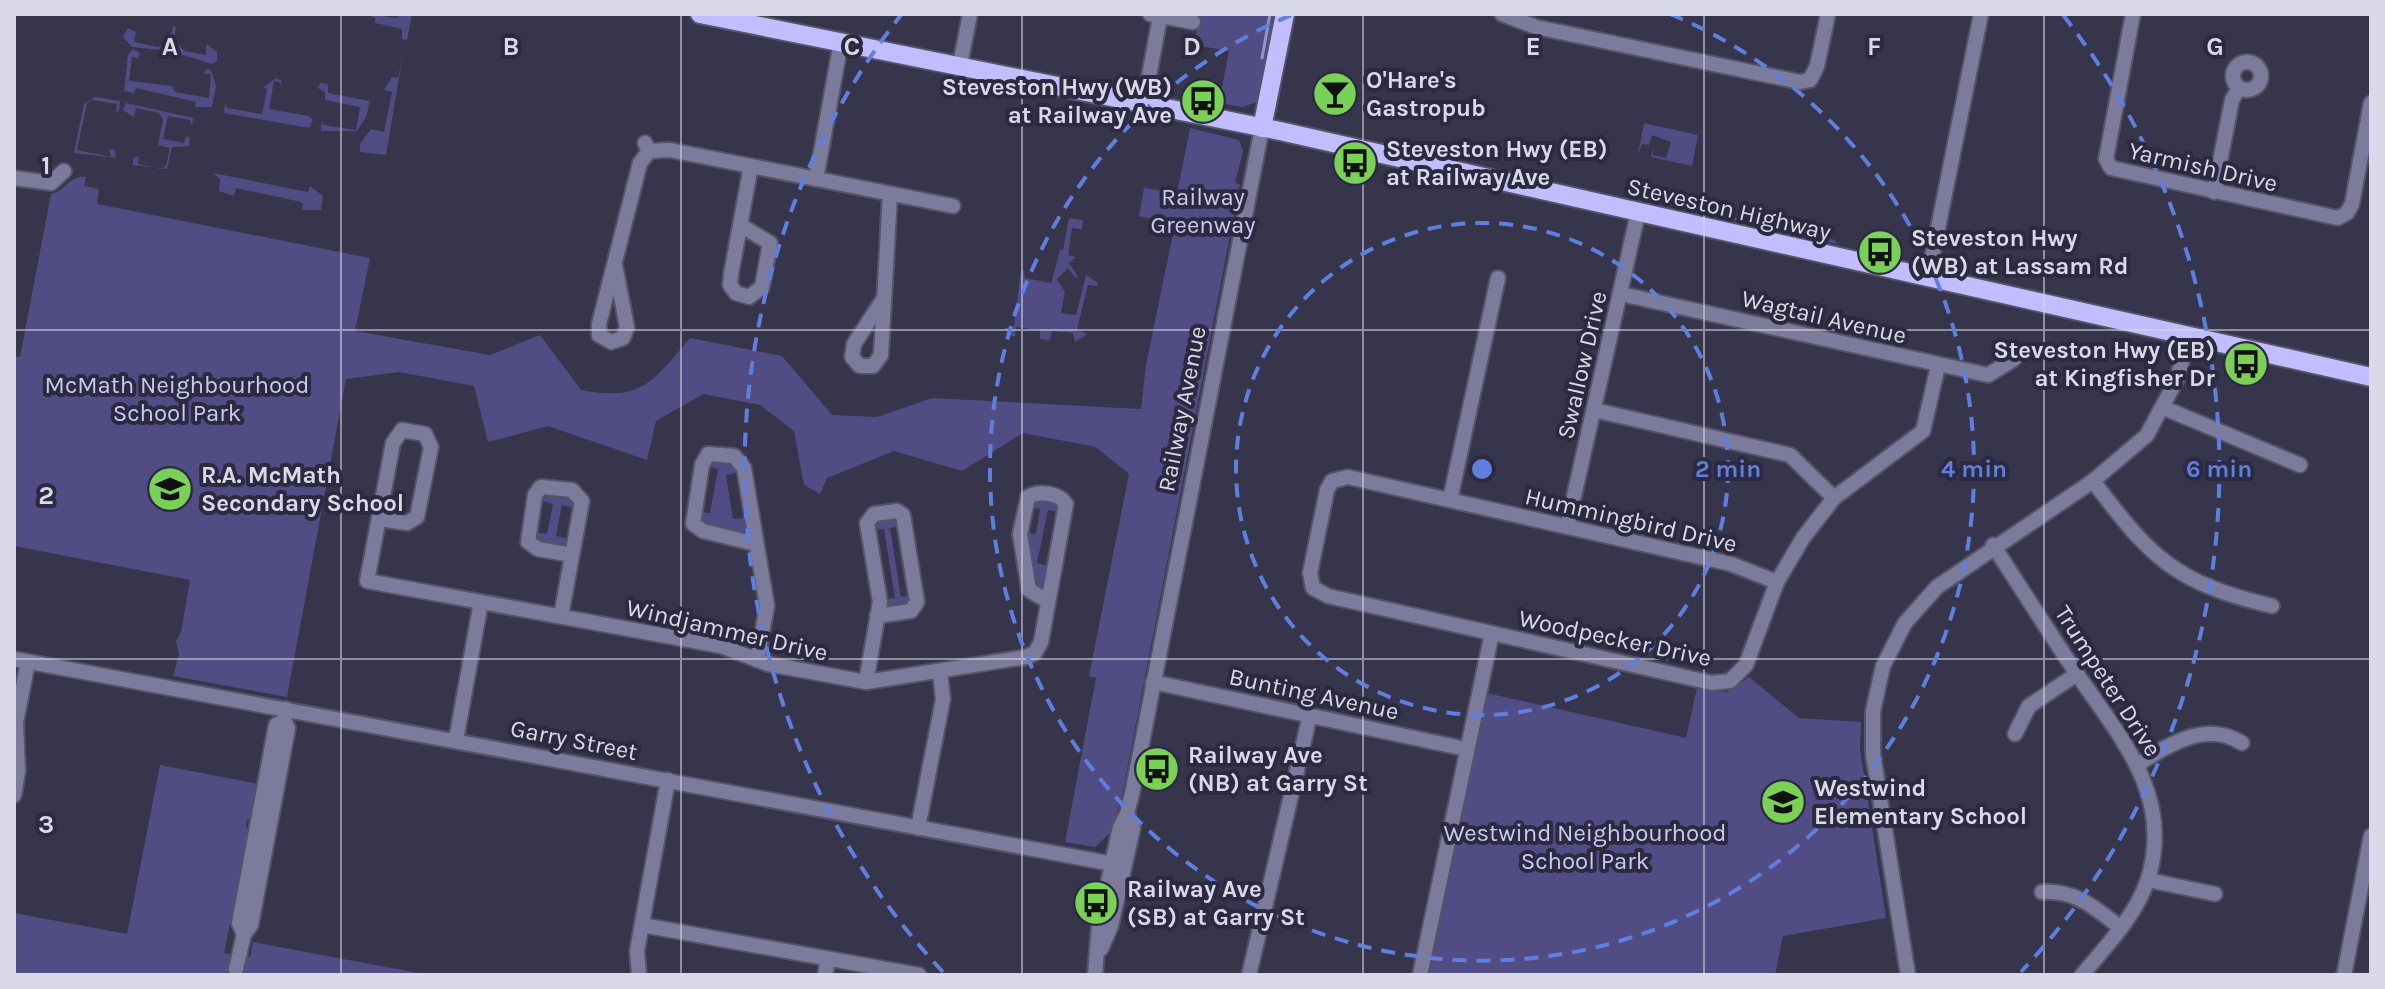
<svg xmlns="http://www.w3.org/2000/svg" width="2385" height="989" font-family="Karla,sans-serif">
	<rect width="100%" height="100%" fill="#36354c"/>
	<g fill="#524c85">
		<path d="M367 14 398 18 399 14H412L407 40 402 39V29L375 23V18Z"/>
		<path d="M1200 14H1275L1257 102 1243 107 1219 103 1229 51 1194 45Z"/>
		<path d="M173 26 176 27 174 41 185 51 206 55V44L217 52V61L212 64 170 51 132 47 123 37 128 28 136 32 134 42 158 47 170 41Z"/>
		<path d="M133 49 140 53 138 58 132 57 129 81 172 86 175 92 209 98 211 74H204L206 69 211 70 216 86 212 107H195L196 102 136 88 134 93 124 91 128 55Z"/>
		<path d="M403 54 386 155 360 152V144L371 129 384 132 392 92 384 90 392 77 398 78Z"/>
		<path d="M276 78 282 81 281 86 280 82 274 81 269 109 309 116 313 120 309 128 224 113 225 103 227 108 262 114 267 90 264 87Z"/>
		<path d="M320 83 328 84V93L370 101 366 117 357 131H321L322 119 323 125 356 130 360 107 325 100V92L318 88Z"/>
		<path d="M95 97 120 101 119 111 116 112 117 104 92 100 87 103 77 150 111 157 109 149 115 150 116 158 74 153 84 104Z"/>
		<path d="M126 103 193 118 192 126 190 120 168 116 163 139 184 143 186 136 190 138 189 146 172 147 167 169 133 165V158L139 156 138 164 161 169 166 166 170 148 158 145 163 120 159 113 136 108 134 117 123 110Z"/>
		<path d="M1644 123 1698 135 1692 166 1651 157 1653 148V155L1666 158 1671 142 1652 135 1649 145 1642 144 1638 155Z"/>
		<path d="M1190 128 1239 140 1243 151 1235 183 1240 184 1121 801 1110 833 1095 847 1065 842 1096 678 1089 676 1129 474 1096 447 1023 433 962 471 894 451 827 478 820 494 804 485 794 431 760 405 703 394 656 421 647 460 548 426 488 442 474 386 399 372 346 379 287 697 173 676 179 654 176 641 181 632 190 580 14 546V356L20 357 51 194C66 191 69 175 86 177L84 186 99 189 97 204 370 258 355 331 490 355 540 335 581 390C643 402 653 381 690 338L782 356 832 415 877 417 932 398 1141 409 1146 365 1175 224 1139 216 1144 188 1177 193Z"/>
		<path d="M213 173 308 192 310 186 323 196 321 210H302L303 203 297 201 236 188 234 196 219 191 220 179Z"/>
		<path d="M1654 199 1834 240 1838 244 1658 203Z"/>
		<path d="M1069 218 1083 220 1082 229 1072 228 1068 255 1076 257 1069 263 1078 277 1075 278 1068 268 1057 279 1065 292 1061 313 1076 315 1086 275 1098 283 1097 286 1088 285 1077 330 1086 333 1085 336 1075 342 1073 333 1052 331 1050 340 1040 339V330L1016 327 1015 336H1012L1004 328 1014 327 1021 270H1024L1025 278 1051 283 1060 250H1063Z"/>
		<path d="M708 461H732L740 472 726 475 733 519 746 518 747 529 743 532 702 526 697 517 698 512 710 513 718 469 706 466Z"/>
		<path d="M544 492 575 498 576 508 562 505 556 536 570 539 565 547 535 542 532 532 547 534 553 504 539 500Z"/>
		<path d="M1034 499 1058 502 1060 512 1048 510 1037 563 1049 566 1041 589 1034 587 1026 533 1036 534 1040 509 1031 507Z"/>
		<path d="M897 517 901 526 890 528 901 597 912 595 911 605 886 608 884 600 895 598 884 529 873 530V521Z"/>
		<path d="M1749 677 1799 718 1861 722 1860 749 1886 918 1783 936 1775 975H1429L1487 693 1686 738 1697 688 1727 692Z"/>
		<path d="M160 765 258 784 251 819 247 820 246 827 250 829 224 953 250 957 253 942 429 975H14V913L127 934Z"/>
	</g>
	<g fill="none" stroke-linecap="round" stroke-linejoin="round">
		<path stroke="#9792c7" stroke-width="3" d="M1262 58 1270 14"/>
		<g stroke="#545368" stroke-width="18">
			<g id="minor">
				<path d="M1150 14 1193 22"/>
				<path d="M1502 14 1536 27 1800 82 1810 80 1817 66 1828 14"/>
				<path d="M2133 14 2106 159 2111 168 2338 218 2347 213 2352 204 2371 103"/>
				<circle cx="2247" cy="76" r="14"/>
				<path d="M960 65 970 14"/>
				<path d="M1144 103 1160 17"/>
				<path d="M645 143 649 151 670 150 953 206"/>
				<path d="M14 178 51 183 64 171"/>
				<path d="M816 179 841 42"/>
				<path d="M2214 192 2232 100 2239 88"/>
				<path d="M740 225 770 243 762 287 749 297 736 293 730 285 731 274 751 166"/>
				<path d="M615 265 627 327 623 338 611 342 599 335V324L640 163 649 151"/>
				<path d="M1928 278 1981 14"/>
				<path d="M1621 294 1988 375 2014 359"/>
				<path d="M884 298 854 344 852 357 860 366H873L881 355 890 194"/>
				<path d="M2164 408 2300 465"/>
				<path d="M1594 410 1790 455 1834 498"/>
				<path d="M2093 481C2151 558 2175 583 2272 606"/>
				<path d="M1450 500 1498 278"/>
				<path d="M379 519 407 523 417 517 431 447 425 434 402 430 393 443 367 581 721 646 768 664 866 682 1026 657 1035 653 1041 642 1066 504C1059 493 1039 490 1028 497L1020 534 1029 590 1047 601"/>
				<path d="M1567 527 1638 213"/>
				<path d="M756 544 703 531 693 524 702 465 708 454 734 456 744 468 767 606 757 660"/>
				<path d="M1993 545C2021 588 2048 631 2077 674 2120 737 2174 796 2148 879 2136 916 2106 946 2082 975"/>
				<path d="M1777 582 1731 564 1348 477 1332 481 1327 490 1310 573 1313 588 1328 596 1712 683 1730 681 1746 665 1777 582 1803 538 1834 498 1923 431 1938 366"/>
				<path d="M561 616 582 501 572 490 541 487 535 495 528 542 538 549 572 555"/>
				<path d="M14 659 1124 866"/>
				<path d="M866 682 880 602 867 523 874 514 897 511 903 515 917 602 911 611 877 616"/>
				<path d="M1153 682 1466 749"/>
				<path d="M2015 734 2029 706 2077 674"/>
				<path d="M456 740 481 602"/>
				<path d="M2138 764C2171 744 2206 720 2242 743"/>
				<path d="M14 795 18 771 16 722 28 662"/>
				<path d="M918 828 943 699 940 672"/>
				<path d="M2148 880 2215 894"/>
				<path d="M2042 892C2076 890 2095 908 2121 928"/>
				<path d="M642 925 919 975"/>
				<path d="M244 934 239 923 276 725 284 721"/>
				<path d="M1101 949 1111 926 1133 828 1127 814"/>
				<path d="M236 969 244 934 251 925 288 728 284 721 286 709"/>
				<path d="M639 975 637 951 668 780"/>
				<path d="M825 975 828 959"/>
				<path d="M1095 975 1099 924 1120 827 1127 814 1132 794 1262 128"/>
				<path d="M1249 975 1310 715"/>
				<path d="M1420 975 1492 633"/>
				<path d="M1908 975 1873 754V711L1883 666 1905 623 1937 587 2093 481 2147 435 2177 379 2189 336"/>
				<path d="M2344 975 2371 836"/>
			</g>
		</g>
		<g stroke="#545368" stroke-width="22">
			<g id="major">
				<path d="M700 14 1280 131 2371 377"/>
				<path d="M1262 128 1285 14"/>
			</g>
		</g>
		<use href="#minor" stroke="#7d7b9b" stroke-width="14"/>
		<use href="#major" stroke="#c2bdfe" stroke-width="18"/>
	</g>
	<path fill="none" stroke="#dad9e8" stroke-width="2" stroke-opacity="0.55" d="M341 14V975M681 14V975M1022 14V975M1363 14V975M1704 14V975M2044 14V975M14 330H2371M14 659H2371"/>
	<g fill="none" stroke="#5f7fde" stroke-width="4" stroke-dasharray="14 10">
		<circle cx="1482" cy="469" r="246"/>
		<path d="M1670 14A492 492 0 1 1 1294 14"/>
		<path d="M943 972A737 737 0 0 1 901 15M2063 15A737 737 0 0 1 2021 972"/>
	</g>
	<defs>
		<g id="bar-disc" transform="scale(2.3)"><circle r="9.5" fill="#7bd156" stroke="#2c2a41"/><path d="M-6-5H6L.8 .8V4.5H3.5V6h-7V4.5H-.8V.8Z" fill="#111"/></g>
		<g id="bus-disc" transform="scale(2.3)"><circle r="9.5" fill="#7bd156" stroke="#2c2a41"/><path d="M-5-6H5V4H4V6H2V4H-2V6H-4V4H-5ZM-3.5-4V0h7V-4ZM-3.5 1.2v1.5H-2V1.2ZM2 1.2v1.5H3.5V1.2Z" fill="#111"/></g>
		<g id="school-disc" transform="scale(2.3)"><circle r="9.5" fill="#7bd156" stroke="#2c2a41"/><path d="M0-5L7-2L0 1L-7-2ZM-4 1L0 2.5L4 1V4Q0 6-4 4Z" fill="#111"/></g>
	</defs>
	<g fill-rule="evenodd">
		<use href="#bar-disc" x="1335" y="94"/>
		<use href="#bus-disc" x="1203" y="101"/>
		<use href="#bus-disc" x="1355" y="163"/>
		<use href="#bus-disc" x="1880" y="252"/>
		<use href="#bus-disc" x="2246" y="364"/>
		<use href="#school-disc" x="170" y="489"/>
		<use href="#bus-disc" x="1157" y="769"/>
		<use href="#school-disc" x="1783" y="802"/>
		<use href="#bus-disc" x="1096" y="903"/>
	</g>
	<g text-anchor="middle" stroke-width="8" stroke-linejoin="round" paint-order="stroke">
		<g font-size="24" font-weight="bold" fill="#dad9e8" stroke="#2c2a41" text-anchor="start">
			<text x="1366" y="88">O'Hare's<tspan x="1366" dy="28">Gastropub</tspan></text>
			<text x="1172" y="95" text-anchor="end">Steveston Hwy (WB)<tspan x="1172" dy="28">at Railway Ave</tspan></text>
			<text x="1386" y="157">Steveston Hwy (EB)<tspan x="1386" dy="28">at Railway Ave</tspan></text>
			<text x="1911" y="246">Steveston Hwy<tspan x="1911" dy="28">(WB) at Lassam Rd</tspan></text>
			<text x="2215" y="358" text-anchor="end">Steveston Hwy (EB)<tspan x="2215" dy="28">at Kingfisher Dr</tspan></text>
			<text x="201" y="483">R.A. McMath<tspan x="201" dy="28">Secondary School</tspan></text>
			<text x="1188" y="763">Railway Ave<tspan x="1188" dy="28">(NB) at Garry St</tspan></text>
			<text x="1814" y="796">Westwind<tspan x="1814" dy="28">Elementary School</tspan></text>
			<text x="1127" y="897">Railway Ave<tspan x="1127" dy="28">(SB) at Garry St</tspan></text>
		</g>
		<g font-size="24" fill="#dad9e8" stroke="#2c2a41">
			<text transform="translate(2203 167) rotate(13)" y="8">Yarmish Drive</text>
			<text transform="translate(1729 209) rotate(13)" y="8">Steveston Highway</text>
			<text transform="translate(1824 317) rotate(13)" y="8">Wagtail Avenue</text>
			<text transform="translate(1582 365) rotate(-77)" y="8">Swallow Drive</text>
			<text transform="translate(1182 409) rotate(-79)" y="8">Railway Avenue</text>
			<text transform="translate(1631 520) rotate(13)" y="8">Hummingbird Drive</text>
			<text transform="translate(727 630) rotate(13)" y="8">Windjammer Drive</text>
			<text transform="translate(1615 638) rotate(12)" y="8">Woodpecker Drive</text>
			<text transform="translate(2108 681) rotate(57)" y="8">Trumpeter Drive</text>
			<text transform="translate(1314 694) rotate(12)" y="8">Bunting Avenue</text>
			<text transform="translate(574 740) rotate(11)" y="8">Garry Street</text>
		</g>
		<g font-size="24" fill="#cac9f0" stroke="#2c2a41">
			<text x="1203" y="205">Railway<tspan x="1203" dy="28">Greenway</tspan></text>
			<text x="177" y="393">McMath Neighbourhood<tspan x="177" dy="28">School Park</tspan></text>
			<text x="1585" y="841">Westwind Neighbourhood<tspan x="1585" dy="28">School Park</tspan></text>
		</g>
	</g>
	<g font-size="26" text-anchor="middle" font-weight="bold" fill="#dad9e8" stroke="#2c2a41" stroke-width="8" stroke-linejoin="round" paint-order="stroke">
		<text x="170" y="55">A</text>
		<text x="511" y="55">B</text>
		<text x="852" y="55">C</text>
		<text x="1192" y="55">D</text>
		<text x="1533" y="55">E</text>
		<text x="1874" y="55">F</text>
		<text x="2215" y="55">G</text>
		<text x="46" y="174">1</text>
		<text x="46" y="504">2</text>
		<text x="46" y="833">3</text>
	</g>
	<circle cx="1482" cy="469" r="12" fill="#5f7fde" stroke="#2c2a41" stroke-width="4"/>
	<g font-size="24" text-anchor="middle" font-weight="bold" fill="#5f7fde" stroke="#2c2a41" stroke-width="8" stroke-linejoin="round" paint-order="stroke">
		<text x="1728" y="477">2 min</text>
		<text x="1974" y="477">4 min</text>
		<text x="2219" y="477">6 min</text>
	</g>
	<rect width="2385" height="989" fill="none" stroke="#dad9e8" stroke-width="32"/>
</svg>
